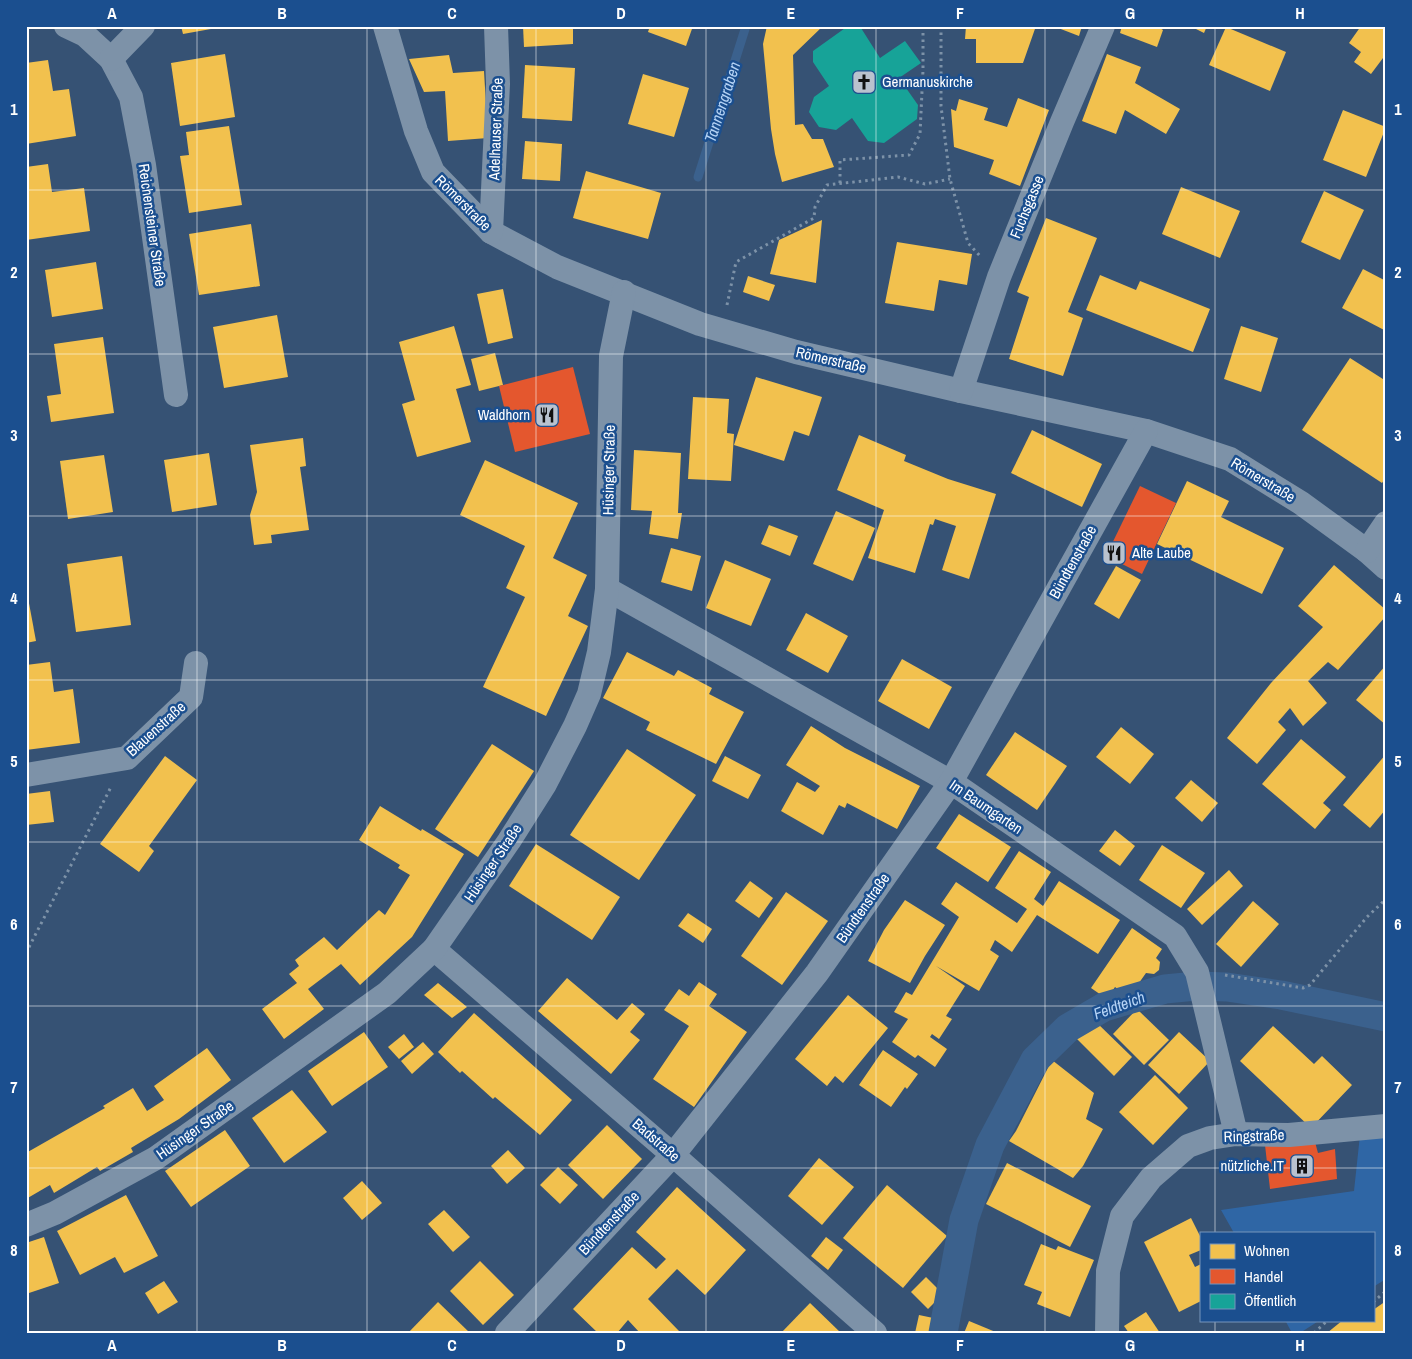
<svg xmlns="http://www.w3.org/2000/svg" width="1412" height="1359" font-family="'Archivo Narrow',sans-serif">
	<rect width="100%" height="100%" fill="#365274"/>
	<g fill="#2f66a5">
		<path d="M1360 1135 1386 1137V1279L1373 1287V1233H1234L1221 1210 1354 1191Z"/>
		<path d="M1285 1320H1320L1300 1333H1292Z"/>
	</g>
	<g fill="#f2c14e">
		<path d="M181 26H221L222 27 183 34Z"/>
		<path d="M523 26H573V44L524 47Z"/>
		<path d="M650 26H693L686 46 648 32Z"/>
		<path d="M767 26H823L793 55 795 125 803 124 812 139H823L834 167 782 182 775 154 771 129 763 44Z"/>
		<path d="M966 26H1036L1023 63H976V39H965Z"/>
		<path d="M1053 26H1082L1079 36Z"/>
		<path d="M1122 26H1157L1163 30 1157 47 1120 33Z"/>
		<path d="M1190 26H1207L1204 33Z"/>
		<path d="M1361 26H1386V54L1371 74 1354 62 1361 52 1349 43Z"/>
		<path d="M1226 27 1286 52 1270 91 1209 65Z"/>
		<path d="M225 54 235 117 180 126 171 63Z"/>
		<path d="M1107 54 1141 67 1135 83 1180 109 1166 134 1125 110 1116 134 1082 121Z"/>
		<path d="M449 55 453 73 484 71 488 138 448 141 445 91 424 92 409 59Z"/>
		<path d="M48 60 53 91 69 89 76 136 26 144V63Z"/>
		<path d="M525 65 575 68 572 121 522 118Z"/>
		<path d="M643 74 689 88 674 137 628 124Z"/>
		<path d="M1018 98 1049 110 1020 186 989 174 994 160 954 147 951 109 956 111 959 99 988 108 984 120 1007 127Z"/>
		<path d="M1343 110 1386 127 1366 177 1323 160Z"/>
		<path d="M229 126 242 205 189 213 180 156 189 155 186 132Z"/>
		<path d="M525 141 562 144 560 181 522 179Z"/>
		<path d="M48 164 52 192 84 188 90 231 26 240V167Z"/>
		<path d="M586 171 661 193 648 239 573 218Z"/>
		<path d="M1181 187 1240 211 1220 258 1162 234Z"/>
		<path d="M1324 191 1364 210 1340 260 1301 242Z"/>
		<path d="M1046 218 1097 238 1068 312 1083 318 1063 376 1009 359 1029 297 1017 292Z"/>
		<path d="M822 220 816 283 770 274 779 240Z"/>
		<path d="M251 224 260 286 199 295 189 234Z"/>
		<path d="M897 242 972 254 967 285 939 280 934 311 885 303Z"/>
		<path d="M96 262 103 309 52 317 45 270Z"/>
		<path d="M1363 269 1386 281V331L1342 308Z"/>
		<path d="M1100 275 1136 290 1140 281 1210 309 1193 352 1086 310Z"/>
		<path d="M748 276 775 285 769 301 743 292Z"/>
		<path d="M503 289 513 338 488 344 477 294Z"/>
		<path d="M277 315 288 377 224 388 213 327Z"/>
		<path d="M454 326 471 385 456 389 471 442 417 457 402 404 415 400 399 342Z"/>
		<path d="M1241 326 1278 338 1261 392 1224 379Z"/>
		<path d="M103 337 114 413 51 422 47 396 61 394 54 344Z"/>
		<path d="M495 353 503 385 479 391 471 359Z"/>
		<path d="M1350 358 1386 381V477L1382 483 1302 430Z"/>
		<path d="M756 377 822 397 809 436 794 431 784 461 734 445Z"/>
		<path d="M693 397 729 399 727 433 734 434 731 481 688 479Z"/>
		<path d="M1032 430 1102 464 1082 507 1011 473Z"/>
		<path d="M859 435 906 455 904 461 948 479 996 494 969 579 942 570 956 526 935 519 933 525 930 524 915 573 868 558 884 510 837 490Z"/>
		<path d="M303 438 306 466 300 467 309 530 271 535 272 543 254 545 250 515 257 492 250 445Z"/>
		<path d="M634 450 681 453 678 513H682L678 539 649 534 652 511 631 510Z"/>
		<path d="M209 453 217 505 172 512 164 460Z"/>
		<path d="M104 455 113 512 68 519 60 461Z"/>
		<path d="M485 460 578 503 553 558 587 575 568 616 588 626 546 716 483 687 525 597 506 588 525 546 460 515Z"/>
		<path d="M1187 481 1229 501 1221 517 1284 548 1262 594 1157 544Z"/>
		<path d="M836 511 875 528 853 581 813 564Z"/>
		<path d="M769 525 798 536 790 556 761 544Z"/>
		<path d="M671 548 701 556 692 591 661 582Z"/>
		<path d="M122 556 131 625 76 632 67 564Z"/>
		<path d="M725 560 771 579 751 626 706 608Z"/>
		<path d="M1334 565 1386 610V616L1338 670 1328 662 1308 681 1327 703 1303 726 1290 708 1278 722 1286 730 1257 764 1227 738 1271 683 1323 627 1298 606Z"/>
		<path d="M1116 566 1141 580 1119 619 1094 604Z"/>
		<path d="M26 587 36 641 26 643Z"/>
		<path d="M806 613 848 636 828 673 786 650Z"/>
		<path d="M627 652 674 676 678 670 712 688 709 694 744 712 716 764 646 730 650 722 603 698Z"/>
		<path d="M902 659 952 687 929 729 878 701Z"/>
		<path d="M50 662 54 692 73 689 80 743 26 750V665Z"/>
		<path d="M1386 665V725L1356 700Z"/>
		<path d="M811 726 845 748 920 786 897 829 847 803 845 808 839 805 823 835 781 811 797 782 815 792 820 786 786 765Z"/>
		<path d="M1121 727 1154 754 1130 784 1096 757Z"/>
		<path d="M1015 732 1067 766 1037 810 986 775Z"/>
		<path d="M1301 739 1346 777 1323 803 1331 810 1315 829 1262 784Z"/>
		<path d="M492 744 534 771 478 857 435 829Z"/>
		<path d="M627 749 696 795 639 880 570 835Z"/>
		<path d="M1386 754V809L1370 828 1343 805Z"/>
		<path d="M165 756 197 780 149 846 154 851 139 872 100 844Z"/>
		<path d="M725 756 761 775 748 799 712 781Z"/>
		<path d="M1191 780 1218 803 1202 822 1175 798Z"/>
		<path d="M50 791 54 822 26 825V794Z"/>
		<path d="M380 806 421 831 422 829 464 854 412 937 360 985 341 964 308 989 324 1009 284 1039 262 1009 297 983 289 974 299 966 295 960 324 937 337 950 379 910 385 915 410 875 398 868 400 865 359 840Z"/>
		<path d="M959 814 1011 847 988 882 936 848Z"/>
		<path d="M1115 830 1135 846 1120 866 1099 851Z"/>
		<path d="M536 844 620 897 592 940 509 886Z"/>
		<path d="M1162 845 1205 873 1181 908 1139 880Z"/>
		<path d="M1019 851 1051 872 1034 899 1043 906 1059 881 1120 920 1098 954 1037 915 1012 952 995 940 990 950 999 956 979 991 936 966 965 986 946 1016 952 1019 939 1039 932 1034 930 1037 947 1049 935 1067 918 1055 915 1058 892 1042 908 1019 894 1012 906 992 912 995 959 917 941 904 956 882 1017 923 1027 909 995 888Z"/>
		<path d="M1229 870 1243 886 1202 925 1187 909Z"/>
		<path d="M750 881 773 898 759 918 735 901Z"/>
		<path d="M786 892 828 921 782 985 741 956Z"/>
		<path d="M905 900 945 925 925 956 910 983 868 961 884 930Z"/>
		<path d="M1253 901 1279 924 1241 967 1216 944Z"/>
		<path d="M688 913 712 929 703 943 678 926Z"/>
		<path d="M1132 928 1162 949 1156 958 1160 962 1159 970 1154 974 1146 973 1129 997 1115 987 1107 999 1091 988Z"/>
		<path d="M567 978 617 1020 632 1003 645 1014 630 1032 640 1040 611 1074 538 1011Z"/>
		<path d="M699 982 717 994 709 1006 747 1032 694 1107 653 1079 689 1026 664 1010 679 989 689 996Z"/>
		<path d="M438 983 467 1007 452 1018 424 995Z"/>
		<path d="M848 995 888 1028 843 1083 835 1076 827 1086 795 1059Z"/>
		<path d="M1137 1009 1169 1040 1144 1065 1113 1034Z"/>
		<path d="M474 1013 572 1100 540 1135 495 1097 493 1099 462 1071 460 1073 438 1052Z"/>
		<path d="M1095 1021 1132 1057 1114 1076 1073 1035Z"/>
		<path d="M1273 1026 1314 1064 1322 1056 1352 1085 1311 1128 1240 1061Z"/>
		<path d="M364 1032 388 1067 332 1106 308 1071Z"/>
		<path d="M1179 1032 1210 1061 1179 1094 1148 1065Z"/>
		<path d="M404 1034 414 1047 399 1059 388 1047Z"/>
		<path d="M423 1042 434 1054 412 1074 401 1061Z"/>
		<path d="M207 1048 231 1080 179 1119 131 1148 133 1152 100 1171 97 1167 54 1193 50 1185 26 1199V1153L105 1108 103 1106 133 1088 147 1111 164 1100 154 1086Z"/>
		<path d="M883 1050 918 1074 907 1089 905 1087 891 1107 859 1085Z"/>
		<path d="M1052 1060 1094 1093 1086 1119 1103 1129 1083 1166 1073 1178 1009 1141 1016 1131Z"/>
		<path d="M1155 1075 1188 1108 1153 1145 1119 1112Z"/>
		<path d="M292 1090 327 1132 284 1163 252 1118Z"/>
		<path d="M607 1125 642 1159 603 1199 568 1165Z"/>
		<path d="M225 1130 250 1166 191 1207 165 1171Z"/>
		<path d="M508 1150 525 1168 507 1184 491 1166Z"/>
		<path d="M819 1158 854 1187 822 1225 788 1196Z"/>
		<path d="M1007 1163 1091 1206 1070 1247 986 1204Z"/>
		<path d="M558 1167 578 1185 560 1204 540 1185Z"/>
		<path d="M362 1181 382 1203 362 1220 343 1198Z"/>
		<path d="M887 1185 947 1236 903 1288 843 1238Z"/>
		<path d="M677 1187 746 1250 705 1295 677 1269 648 1299 679 1331 677 1333H640L628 1320 617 1333H598L573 1309 632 1247 656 1269 666 1259 636 1232Z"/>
		<path d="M126 1195 158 1256 124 1273 115 1257 80 1275 57 1231Z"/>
		<path d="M444 1210 470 1237 453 1252 428 1224Z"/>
		<path d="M1191 1218 1201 1238V1250L1189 1255 1195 1267 1201 1264V1301L1179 1312 1144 1242Z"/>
		<path d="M44 1237 59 1283 26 1294V1243Z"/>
		<path d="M826 1237 843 1250 828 1270 811 1256Z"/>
		<path d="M1041 1244 1056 1250 1058 1246 1094 1260 1070 1317 1037 1304 1042 1292 1024 1285Z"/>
		<path d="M480 1261 514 1295 483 1325 450 1291Z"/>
		<path d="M926 1277 943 1294 928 1309 911 1292Z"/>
		<path d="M164 1281 178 1302 158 1314 145 1293Z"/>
		<path d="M1386 1301V1333H1327L1343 1320H1373V1310Z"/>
		<path d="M438 1302 470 1333H408Z"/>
		<path d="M810 1303 841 1333H781Z"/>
		<path d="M1146 1312 1160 1333H1129L1124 1326Z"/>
		<path d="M919 1315 938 1319 935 1333H915Z"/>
		<path d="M969 1321 998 1333H964Z"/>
	</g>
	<g fill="#e4572e">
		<path d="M573 367 590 434 515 452 499 386Z"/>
		<path d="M1140 486 1176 503 1142 574 1106 556Z"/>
		<path d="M1315 1142 1318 1153 1335 1149 1337 1179 1270 1189 1265 1145Z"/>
	</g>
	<path fill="#17a398" d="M848 26 861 28 880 58 905 41 921 63 899 78 918 105 917 119 884 143 868 141 852 118 836 130 819 127 809 112 814 97 829 86 813 62V51Z"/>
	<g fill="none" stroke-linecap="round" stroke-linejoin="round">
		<path stroke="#3b618d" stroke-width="9" d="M698 177 746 26"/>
		<path stroke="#3b618d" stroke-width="29" d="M943 1333 964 1220 990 1145 1035 1060 1068 1028 1104 1007 1165 989 1196 986 1227 987 1281 995 1386 1017"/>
		<g stroke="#7d92a8" stroke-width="3" stroke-dasharray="2.5 4" stroke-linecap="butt">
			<path d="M941 26V106L950 179 968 243 980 256"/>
			<path d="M840 183V160L909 155 920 134 923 70V26"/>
			<path d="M727 305 736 262 814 218 815 207 827 185 898 177 925 184 950 179"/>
			<path d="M26 953 111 787"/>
			<path d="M1225 975 1303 988 1310 985 1367 917 1386 899"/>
			<path d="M1373 1302 1386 1291"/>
			<path d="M1314 1333 1328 1320"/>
		</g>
		<g stroke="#7d92a8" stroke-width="24">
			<path d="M66 26 85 35 111 59 131 97 144 165 176 395"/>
			<path d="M385 26 416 131 433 172 491 232 557 267 700 324 796 352 961 391 1146 431 1230 459 1301 503 1367 551 1386 568"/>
			<path d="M111 59 143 26"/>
			<path d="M491 232 498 84 496 26"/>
			<path d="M961 391 999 277 1062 122 1103 26"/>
			<path d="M1367 551 1386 523"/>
			<path d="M607 589 951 782 1175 936 1197 972 1236 1134"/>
			<path d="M26 775 127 758 191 697 196 663"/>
			<path d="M434 949 673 1155 875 1333"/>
			<path d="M26 1225 55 1213 156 1158 387 993 434 949 509 841 545 784 575 726 589 694 599 652 607 589 611 356 624 292"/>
			<path d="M507 1333 673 1155 817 973 951 782 1146 431"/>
			<path d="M1107 1333 1108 1271 1122 1216 1151 1178 1188 1146 1210 1138 1236 1134 1289 1135 1386 1126"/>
		</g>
	</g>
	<path fill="none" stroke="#fff" stroke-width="1" stroke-opacity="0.55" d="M197 26V1333M367 26V1333M536 26V1333M706 26V1333M876 26V1333M1045 26V1333M1215 26V1233M26 190H1386M26 354H1386M26 516H1386M26 680H1386M26 842H1386M26 1006H1386M26 1168H1386M1215 1320V1333"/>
	<defs>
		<g id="church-square" transform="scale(1.25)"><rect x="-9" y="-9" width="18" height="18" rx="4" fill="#b9c2ce" stroke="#1b4f8f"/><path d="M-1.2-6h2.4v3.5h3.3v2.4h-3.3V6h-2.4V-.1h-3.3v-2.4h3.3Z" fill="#111"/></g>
		<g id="restaurant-square" transform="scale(1.25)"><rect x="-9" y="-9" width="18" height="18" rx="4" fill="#b9c2ce" stroke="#1b4f8f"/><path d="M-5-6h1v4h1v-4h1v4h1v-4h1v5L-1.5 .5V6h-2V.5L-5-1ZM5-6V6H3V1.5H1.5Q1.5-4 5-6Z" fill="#111"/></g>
		<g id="building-square" transform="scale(1.25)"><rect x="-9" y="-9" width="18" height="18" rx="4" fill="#b9c2ce" stroke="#1b4f8f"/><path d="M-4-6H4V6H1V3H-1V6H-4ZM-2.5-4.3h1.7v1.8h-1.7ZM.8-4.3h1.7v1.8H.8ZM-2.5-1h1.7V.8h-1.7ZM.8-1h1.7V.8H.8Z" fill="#111"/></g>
	</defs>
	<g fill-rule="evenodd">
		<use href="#church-square" x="864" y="82"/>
		<use href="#restaurant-square" x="547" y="415"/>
		<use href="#restaurant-square" x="1114" y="553"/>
		<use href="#building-square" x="1302" y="1166"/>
	</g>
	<g text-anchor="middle" stroke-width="5" stroke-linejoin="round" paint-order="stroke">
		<g font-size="15" fill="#fff" stroke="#1b4f8f" text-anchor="start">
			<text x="882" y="87">Germanuskirche</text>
			<text x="530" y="420" text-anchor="end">Waldhorn</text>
			<text x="1132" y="558">Alte Laube</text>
			<text x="1284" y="1171" text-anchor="end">nützliche.IT</text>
		</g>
		<g font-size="15" fill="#fff" stroke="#1b4f8f">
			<text transform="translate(496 129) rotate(-88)" y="5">Adelhauser Straße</text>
			<text transform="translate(463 203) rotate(45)" y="5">Römerstraße</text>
			<text transform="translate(1027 207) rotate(-68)" y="5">Fuchsgasse</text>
			<text transform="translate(152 225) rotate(82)" y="5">Reichensteiner Straße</text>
			<text transform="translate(831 360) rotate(13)" y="5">Römerstraße</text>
			<text transform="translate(609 470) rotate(-89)" y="5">Hüsinger Straße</text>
			<text transform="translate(1263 480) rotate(31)" y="5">Römerstraße</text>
			<text transform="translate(1073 562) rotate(-61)" y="5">Bündtenstraße</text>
			<text transform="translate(156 729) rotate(-42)" y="5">Blauenstraße</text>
			<text transform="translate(986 807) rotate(34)" y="5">Im Baumgarten</text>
			<text transform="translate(493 863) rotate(-56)" y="5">Hüsinger Straße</text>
			<text transform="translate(863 908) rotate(-55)" y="5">Bündtenstraße</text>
			<text transform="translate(195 1130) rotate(-35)" y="5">Hüsinger Straße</text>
			<text transform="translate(1254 1136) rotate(-2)" y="5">Ringstraße</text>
			<text transform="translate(656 1140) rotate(41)" y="5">Badstraße</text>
			<text transform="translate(609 1223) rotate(-47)" y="5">Bündtenstraße</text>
		</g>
		<g font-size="16" font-style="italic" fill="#b5d3f5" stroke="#1b4f8f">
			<text transform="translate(722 102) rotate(-72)" y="6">Tannengraben</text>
			<text transform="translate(1119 1005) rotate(-20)" y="6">Feldteich</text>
		</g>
	</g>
	<rect width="1412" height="1359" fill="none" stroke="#1b4f8f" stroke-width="55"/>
	<rect x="1200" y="1232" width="175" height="90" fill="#1b4f8f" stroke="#7695bc"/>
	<rect x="1210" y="1244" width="25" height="15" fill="#f2c14e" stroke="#7695bc"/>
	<text x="1244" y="1256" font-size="15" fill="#ffffff">Wohnen</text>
	<rect x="1210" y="1269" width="25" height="15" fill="#e4572e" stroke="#7695bc"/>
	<text x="1244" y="1282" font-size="15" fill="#ffffff">Handel</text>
	<rect x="1210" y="1294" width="25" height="15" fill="#17a398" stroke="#7695bc"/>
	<text x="1244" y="1306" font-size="15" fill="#ffffff">Öffentlich</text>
	<rect x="28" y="28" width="1356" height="1304" fill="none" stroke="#fff" stroke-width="2"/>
	<g font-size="16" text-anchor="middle" font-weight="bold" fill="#fff">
		<text x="112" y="19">A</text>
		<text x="282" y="19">B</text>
		<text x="452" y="19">C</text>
		<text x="621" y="19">D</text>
		<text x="791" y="19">E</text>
		<text x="960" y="19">F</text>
		<text x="1130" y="19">G</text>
		<text x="1300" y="19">H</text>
		<text x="14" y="115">1</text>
		<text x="1398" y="115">1</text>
		<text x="14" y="278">2</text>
		<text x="1398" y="278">2</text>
		<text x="14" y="441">3</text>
		<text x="1398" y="441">3</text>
		<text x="14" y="604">4</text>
		<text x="1398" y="604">4</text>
		<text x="14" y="767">5</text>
		<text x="1398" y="767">5</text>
		<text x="14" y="930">6</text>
		<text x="1398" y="930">6</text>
		<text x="14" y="1093">7</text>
		<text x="1398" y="1093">7</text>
		<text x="14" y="1256">8</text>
		<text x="1398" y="1256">8</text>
		<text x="112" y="1351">A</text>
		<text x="282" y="1351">B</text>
		<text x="452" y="1351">C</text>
		<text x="621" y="1351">D</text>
		<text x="791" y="1351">E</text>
		<text x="960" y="1351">F</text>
		<text x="1130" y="1351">G</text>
		<text x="1300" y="1351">H</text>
	</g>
</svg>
